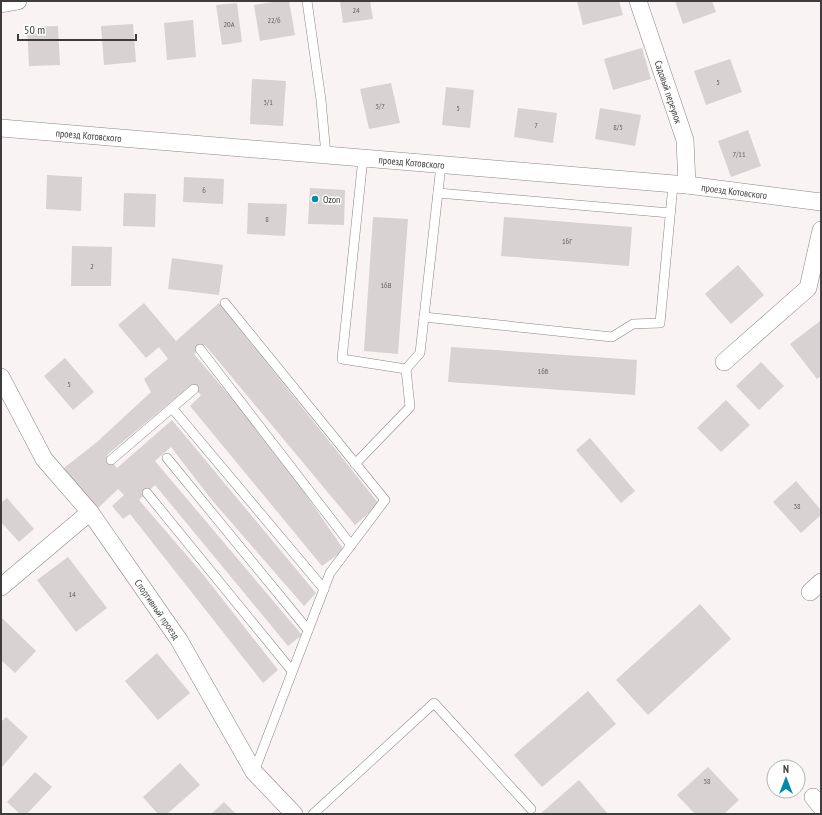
<svg xmlns="http://www.w3.org/2000/svg" width="822" height="815" font-family="'PT Sans Narrow',sans-serif">
	<rect width="100%" height="100%" fill="#f9f3f3"/>
	<g fill="#d8d2d2">
		<path d="M279 1H289L295 35 260 41 254 5Z"/>
		<path d="M340 1H370L373 19 343 23Z"/>
		<path d="M577 1H619L623 15 583 25Z"/>
		<path d="M675 1H712L716 12 683 24Z"/>
		<path d="M237 3 242 42 222 45 216 5Z"/>
		<path d="M193 20 196 57 167 60 164 23Z"/>
		<path d="M133 24 136 62 104 65 101 26Z"/>
		<path d="M58 26 60 65 29 66 27 27Z"/>
		<path d="M642 48 651 79 613 90 604 59Z"/>
		<path d="M730 59 742 92 706 105 694 71Z"/>
		<path d="M252 79 286 81 283 126 250 124Z"/>
		<path d="M391 83 400 123 369 129 360 89Z"/>
		<path d="M446 87 474 90 470 128 442 125Z"/>
		<path d="M518 108 557 113 553 143 514 137Z"/>
		<path d="M600 108 641 115 635 146 595 139Z"/>
		<path d="M748 130 761 166 731 177 718 141Z"/>
		<path d="M47 175 82 177 81 211 46 209Z"/>
		<path d="M184 177 224 179 223 204 183 202Z"/>
		<path d="M310 188 345 190 344 225 308 224Z"/>
		<path d="M124 193 156 194 155 227 123 226Z"/>
		<path d="M248 203 287 204 285 236 247 234Z"/>
		<path d="M373 217 408 219 398 354 364 351Z"/>
		<path d="M504 217 632 227 629 266 501 256Z"/>
		<path d="M72 246 112 247 111 286H71Z"/>
		<path d="M172 258 223 265 219 295 168 289Z"/>
		<path d="M738 265 764 295 731 324 705 294Z"/>
		<path d="M144 303 176 341 219 303 379 504 355 525 205 345 194 354 233 400 302 489 344 550 322 566 190 406 201 395 191 385 107 455 117 468 172 420 316 593 304 606 211 499 171 447 155 461 302 635 288 646 155 485 139 500 202 573 278 670 263 683 130 514 123 519 112 506 124 495 118 489 96 510 64 468 97 442 151 392 144 379 168 359 159 347 146 358 118 325Z"/>
		<path d="M820 321 821 376 817 379 790 344Z"/>
		<path d="M451 347 637 360 635 395 448 382Z"/>
		<path d="M65 358 94 392 73 410 44 376Z"/>
		<path d="M761 362 784 386 759 410 736 386Z"/>
		<path d="M726 400 750 425 721 452 697 428Z"/>
		<path d="M590 438 635 491 621 503 576 450Z"/>
		<path d="M796 481 821 510V515L801 533 773 502Z"/>
		<path d="M7 498 34 529 19 542 1 522V503Z"/>
		<path d="M68 557 107 608 76 632 37 580Z"/>
		<path d="M700 604 731 639 648 715 616 680Z"/>
		<path d="M1 617 36 651 15 673 1 660Z"/>
		<path d="M157 653 190 693 158 720 125 681Z"/>
		<path d="M588 691 616 724 542 787 514 755Z"/>
		<path d="M6 717 28 737 1 768V722Z"/>
		<path d="M180 763 200 785 167 814H158L143 797Z"/>
		<path d="M708 767 739 800 724 814H695L677 795Z"/>
		<path d="M35 772 52 787 27 814H20L7 802Z"/>
		<path d="M579 780 608 814H540Z"/>
		<path d="M224 802 236 814H211Z"/>
	</g>
	<g fill="none" stroke-linecap="round" stroke-linejoin="round">
		<g stroke="#8b8586" stroke-width="10">
			<g id="service">
				<path d="M307 1 321 100 326 155"/>
				<path d="M438 193 670 213"/>
				<path d="M225 303 385 500 330 573 254 772"/>
				<path d="M424 317 612 337 633 324 660 323 673 185"/>
				<path d="M200 349 351 545"/>
				<path d="M406 369 420 353 441 165"/>
				<path d="M172 408 324 589"/>
				<path d="M167 458 308 630"/>
				<path d="M111 460 194 389"/>
				<path d="M355 464 410 407 406 369 342 359 363 158"/>
				<path d="M147 493 292 671"/>
				<path d="M313 814 434 703 531 809"/>
			</g>
		</g>
		<g stroke="#8b8586" stroke-width="18">
			<g id="minor">
				<path id="s1" d="M638 1 685 140 687 185"/>
				<path d="M1 4 18 1"/>
				<path id="s2" d="M1 128 687 185 821 202"/>
				<path d="M724 362 808 288 821 230"/>
				<path id="s3" d="M1 377 44 459 90 512 179 640 254 772 294 814"/>
				<path d="M1 587 90 512"/>
				<path d="M810 592 821 582"/>
				<path d="M813 797 821 807"/>
			</g>
		</g>
		<use href="#service" stroke="#fff" stroke-width="9"/>
		<use href="#minor" stroke="#fff" stroke-width="17"/>
	</g>
	<circle fill="#0089a9" stroke="#fff" stroke-width="1.5" cx="315" cy="199" r="4"/>
	<g text-anchor="middle" stroke-width="3" stroke-linejoin="round" paint-order="stroke">
		<g font-size="8" fill="#646262">
			<text x="356" y="13">24</text>
			<text x="274" y="23">22/6</text>
			<text x="229" y="27">20А</text>
			<text x="718" y="85">5</text>
			<text x="268" y="105">3/1</text>
			<text x="380" y="109">3/7</text>
			<text x="458" y="111">5</text>
			<text x="536" y="128">7</text>
			<text x="618" y="130">8/5</text>
			<text x="739" y="157">7/11</text>
			<text x="204" y="193">6</text>
			<text x="267" y="222">8</text>
			<text x="567" y="244">16Г</text>
			<text x="92" y="269">2</text>
			<text x="386" y="288">16В</text>
			<text x="543" y="374">16Б</text>
			<text x="69" y="387">5</text>
			<text x="797" y="509">38</text>
			<text x="72" y="597">14</text>
			<text x="707" y="784">58</text>
		</g>
		<g font-size="10" fill="#3e3c3c" stroke="#fff">
			<text dy="4" stroke="none"><textPath href="#s1" startOffset="96">Садовый переулок</textPath></text>
			<text dy="4" stroke="none"><textPath href="#s2" startOffset="88">проезд Котовского</textPath></text>
			<text dy="4" stroke="none"><textPath href="#s2" startOffset="412">проезд Котовского</textPath></text>
			<text dy="4" stroke="none"><textPath href="#s2" startOffset="736">проезд Котовского</textPath></text>
			<text dy="4" stroke="none"><textPath href="#s3" startOffset="281">Спортивный проезд</textPath></text>
		</g>
		<g font-size="10" fill="#3e3c3c" stroke="#fff" text-anchor="start">
			<text x="323" y="203">Ozon</text>
		</g>
	</g>
	<rect width="822" height="815" fill="none" stroke="#3e3c3c" stroke-width="4"/>
	<g transform="translate(786 779)"><circle r="19" fill="#ffffff" stroke="#b2b1b1"/>
	<path d="M0-3L7 15L0 10L-7 15Z" fill="#0089a9"/>
	<text y="-6" font-size="11" font-weight="bold" text-anchor="middle" fill="#3e3c3c">N</text>
	</g>
	<path d="M18 34v6h118v-6" fill="none" stroke="#3e3c3c" stroke-width="2"/>
	<text x="24" y="34" font-size="12" fill="#3e3c3c" stroke="#ffffff" stroke-width="3" paint-order="stroke">50 m</text>
</svg>
